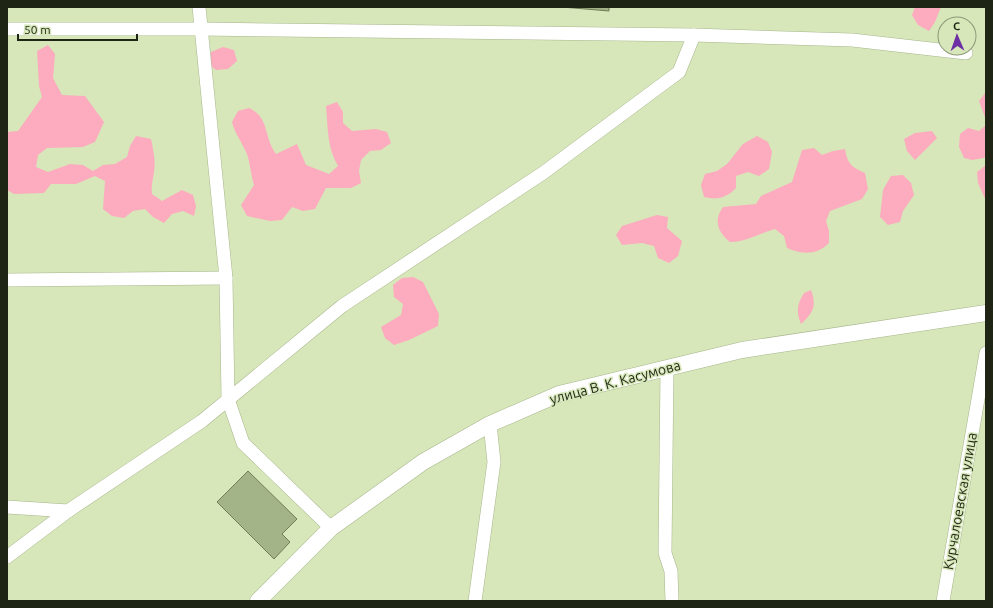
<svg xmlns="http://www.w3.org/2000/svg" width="993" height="608" font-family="Ubuntu,sans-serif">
	<rect width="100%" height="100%" fill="#d7e7ba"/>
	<g fill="#fdabbe">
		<path d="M915 7H941L935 22 929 31 918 25 912 15Z"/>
		<path d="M48 45 55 54 53 78 62 95 85 96 104 122 95 142 83 147 47 148 38 155 36 167 48 172 70 164 83 165 93 171 103 165 115 164 127 157 130 146 136 136 151 139C153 149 156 161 154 172 153 180 151 185 152 194L162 201 182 190 193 195 196 206 194 216 183 211 172 214 164 223 153 217 145 209 133 211 124 218 112 216 103 209 105 181 95 176 76 184H51L44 193 14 194 7 190V132L18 131 42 97 39 86 37 51Z"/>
		<path d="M223 47 234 50 237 61 228 69 216 70 207 63 211 52Z"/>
		<path d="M986 92V120L979 101Z"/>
		<path d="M337 102 343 112V123L352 131 376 129 387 132 391 143 381 150 370 151 361 160 359 171 361 183 351 188H326L315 209 303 211 292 207 282 220 270 221 247 216 241 205 254 185C251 175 250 163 247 154 242 142 235 134 232 122L238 111 249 108C270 118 263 136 276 154L297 144 306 165 329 174 338 166C327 148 328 127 326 106Z"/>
		<path d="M986 125V156L984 158 972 160 964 158 959 147 960 134 968 128 979 131Z"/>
		<path d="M932 131 937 138 915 160 907 151 904 139 915 133Z"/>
		<path d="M757 136 768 142 772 152 769 169 759 176 748 172 736 176V188C726 198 718 200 704 197L701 185 705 174 717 171 727 164 743 144Z"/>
		<path d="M814 148 822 155 833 151 845 149C847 163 852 168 865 173L868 189 862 199 830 211 826 221 829 231V243C817 255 803 255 787 248L784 236 775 229C760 233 746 242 730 242 718 232 713 221 723 207L756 204 761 196 792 182 802 150Z"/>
		<path d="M986 165V201L978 183 977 172Z"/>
		<path d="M903 175 911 183 914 195 903 211 900 222 888 225 880 217 883 190 891 176Z"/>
		<path d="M657 215 668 217 667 228 682 241 678 256 669 263 658 258 654 246 642 243 622 245 616 235 622 226Z"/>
		<path d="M413 277 423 282 439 314 438 326 409 340 394 345 385 338 381 327 401 315 403 304 394 297 393 285 402 278Z"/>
		<path d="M811 290C817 306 813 313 801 324 796 312 797 304 804 293Z"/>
	</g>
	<g fill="#a4b489" stroke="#6f7e55">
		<path d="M562 7H609V11Z"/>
		<path d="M248 471 297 519 282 534 290 542 274 559 217 502Z"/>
	</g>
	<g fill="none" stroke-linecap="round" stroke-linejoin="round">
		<g stroke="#a7b68b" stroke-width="14">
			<g id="minor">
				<path d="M199 7 226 278 228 399 243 443 331 528"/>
				<path d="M7 29H200L694 35 852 40 966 53"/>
				<path d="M7 280 226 278"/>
				<path d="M667 368 665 553 671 571 672 601"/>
				<path d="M7 507 68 511"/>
				<path d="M7 557 68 511 202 421 342 306 543 173 679 72 694 35"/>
				<path d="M475 601 494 462 490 424"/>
				<path d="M943 601 986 353"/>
			</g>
		</g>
		<g stroke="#a7b68b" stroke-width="17">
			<path id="tertiary" d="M258 601 331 528 423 462 490 424 559 394 742 350 986 313"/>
		</g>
		<use href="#minor" stroke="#fff" stroke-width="13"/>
		<use href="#tertiary" stroke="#fff" stroke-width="16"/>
	</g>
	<g text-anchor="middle" stroke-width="3" stroke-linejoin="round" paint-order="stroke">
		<g font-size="14" fill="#1f2514" stroke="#d7e7ba">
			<text transform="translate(615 382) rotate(-15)" y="5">улица В. К. Касумова</text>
			<text transform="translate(960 501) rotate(-80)" y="5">Курчалоевская улица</text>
		</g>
	</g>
	<rect width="993" height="608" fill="none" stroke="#1f2514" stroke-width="16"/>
	<g transform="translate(957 36) rotate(358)"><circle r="19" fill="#d7e7ba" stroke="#8d9978"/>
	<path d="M0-3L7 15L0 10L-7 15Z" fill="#6d2fa4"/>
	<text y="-6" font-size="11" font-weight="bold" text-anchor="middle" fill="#1f2514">С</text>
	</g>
	<path d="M18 34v6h119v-6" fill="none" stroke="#1f2514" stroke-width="2"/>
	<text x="24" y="34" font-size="12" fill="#1f2514" stroke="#d7e7ba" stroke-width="3" paint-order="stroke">50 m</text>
</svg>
